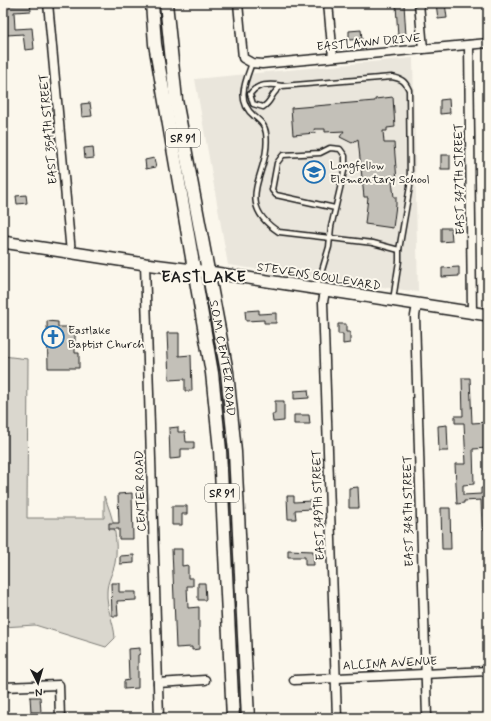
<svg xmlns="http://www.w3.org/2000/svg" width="491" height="721" font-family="Mynerve,sans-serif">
	<rect width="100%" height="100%" fill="#fbf7ec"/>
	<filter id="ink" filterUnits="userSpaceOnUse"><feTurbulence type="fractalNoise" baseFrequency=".025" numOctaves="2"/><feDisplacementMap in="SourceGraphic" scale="8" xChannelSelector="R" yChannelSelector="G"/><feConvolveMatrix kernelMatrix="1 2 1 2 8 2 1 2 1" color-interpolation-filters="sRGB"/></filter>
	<g filter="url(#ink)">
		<path fill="#eae6dc" d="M413 58 418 292 228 265 195 79Z"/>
		<path fill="#dad7ce" stroke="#7b7a75" d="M3 356 28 359 27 518H104V496C113 516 119 541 115 563 113 573 107 581 107 592 106 609 114 622 115 638L106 647 35 625 3 627Z"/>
		<g fill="#c3c0b8" stroke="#1c1c1c">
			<path d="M30 3 31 11 14 12 15 29 32 28 34 49 25 50 23 34 7 35V12L5 13 4 6Z"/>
			<path d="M436 3H445L447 18 438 19Z"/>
			<path d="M404 4 406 36H398L396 5Z"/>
			<path d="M361 30 362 39 349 40V31Z"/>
			<path d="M393 97 395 127 387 128V131H383L384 143H394L397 181H392L394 197H396V205L393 228 365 224 368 197H364L358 139 352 143 340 137 344 131 325 132V129H314L315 133 293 135 291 108 375 101V99Z"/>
			<path d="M449 99 450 113 440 114V100Z"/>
			<path d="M90 103 92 116 82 117 81 104Z"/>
			<path d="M93 147 94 158 85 159 84 148Z"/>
			<rect x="441" y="155" width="9" height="14"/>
			<path d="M154 158 156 167 146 169 145 160Z"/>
			<path d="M26 195 27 203 17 204 16 196Z"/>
			<path d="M441 228H451L452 241 441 242Z"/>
			<path d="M459 267V276L442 277V268Z"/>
			<path d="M259 310V314L276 313V323H264V320L246 321 245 311Z"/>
			<path d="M47 321 58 322V327H75V353H79V368H48Z"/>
			<path d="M338 324H346V332H350V343L343 344V334H338Z"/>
			<path d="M167 333H179V356L191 355 192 391H185V379L169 380Z"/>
			<path d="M462 378H470L472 423 488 422V448L473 449 474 484 463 485V495L481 494V488H488V529H482L481 500 464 501V503L457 504 455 464H466L464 423H455V416H463Z"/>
			<path d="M308 390 309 398 294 399V391Z"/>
			<path d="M275 401H284V421L273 422 272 414H275Z"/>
			<path d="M294 415H309L310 424H294Z"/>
			<path d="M447 425 448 451H439L438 426Z"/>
			<path d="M178 427V432H185L186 442H194V449H181V458L170 459 169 428Z"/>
			<path d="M358 487 359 508H349V488Z"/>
			<path d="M132 493 133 539H119V529H109V523H119L118 494Z"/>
			<path d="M287 496H294V502L312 501V509L295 510 296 519H288Z"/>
			<path d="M172 506H187V514H182V525H172Z"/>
			<path d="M441 508H450L451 549H442Z"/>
			<path d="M172 549H182V566L188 565V578H193V586H187L188 608 199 607V649L192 650V647L176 648Z"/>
			<path d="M288 550 313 551 314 565H305V557H288Z"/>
			<path d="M134 555V563L120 564V556Z"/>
			<path d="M111 583H119V592H136V600L117 601 118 616H112Z"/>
			<path d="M198 583H205L206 600H198Z"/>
			<path d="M140 648V654L138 655V688L124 689V681L129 680 128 649Z"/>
			<path d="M30 697H40L41 712H31Z"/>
		</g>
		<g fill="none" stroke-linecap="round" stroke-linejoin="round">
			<g stroke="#1c1c1c" stroke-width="7">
				<g id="lane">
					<path d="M252 63C245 82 236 101 254 116 260 121 265 125 266 133 272 173 231 201 279 232L373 243 399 250"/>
					<path d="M282 86C270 93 273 101 263 107L253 104 250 94C257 83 271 84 282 86L392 77C402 79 405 81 409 90L410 186 399 250V261L393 300"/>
					<path d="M317 287 329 247 331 227 345 167V156L340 149 330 148 320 153 283 155 277 163 272 190 276 195 335 208"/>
				</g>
			</g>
			<g stroke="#1c1c1c" stroke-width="11">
				<g id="street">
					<path d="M48 3 71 253"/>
					<path d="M238 3 243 58 252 63 262 64 488 43"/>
					<path d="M328 3 333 57"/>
					<path d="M419 3 423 49"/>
					<path d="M469 45 472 313"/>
					<path d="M145 264 159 718"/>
					<path d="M325 291 323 302 337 718"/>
					<path d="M417 305 415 316 427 718"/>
					<path d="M294 680 488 671"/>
					<path d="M158 683 205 680"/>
					<path d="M3 687 59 685 60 718"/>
				</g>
			</g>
			<g stroke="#1c1c1c" stroke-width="14">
				<path id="secondary" d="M3 242 145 264 209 272 488 315"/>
			</g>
			<g stroke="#1c1c1c" stroke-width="15">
				<g id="primary">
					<path d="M152 3 155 44 212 373 220 450 233 718"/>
					<path id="s1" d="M166 3 176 100 227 372 235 452 248 718"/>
				</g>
			</g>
			<use href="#lane" stroke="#fbf7ec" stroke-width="4"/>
			<use href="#street" stroke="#fbf7ec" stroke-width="8"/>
			<use href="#secondary" stroke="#fbf7ec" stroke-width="11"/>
			<use href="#primary" stroke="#fbf7ec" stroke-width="12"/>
		</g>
	</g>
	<defs>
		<g id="school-ring" transform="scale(1.15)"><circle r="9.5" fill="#fbf7ec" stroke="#1f6fb2" stroke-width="1.5"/><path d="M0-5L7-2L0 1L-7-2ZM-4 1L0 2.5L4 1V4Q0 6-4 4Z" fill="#1f6fb2"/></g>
		<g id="church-ring" transform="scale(1.15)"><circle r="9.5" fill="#fbf7ec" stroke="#1f6fb2" stroke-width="1.5"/><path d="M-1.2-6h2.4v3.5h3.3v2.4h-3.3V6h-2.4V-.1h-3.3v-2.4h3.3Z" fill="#1f6fb2"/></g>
	</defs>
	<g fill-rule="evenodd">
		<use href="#school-ring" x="314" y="172"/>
		<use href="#church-ring" x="53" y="337"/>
	</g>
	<g text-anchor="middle" stroke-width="4" stroke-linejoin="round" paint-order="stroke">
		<g fill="#fbf7ec" stroke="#5f5e5a" stroke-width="1">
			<rect x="166" y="129" width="34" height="18" rx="3"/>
			<rect x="205" y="484" width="34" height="18" rx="3"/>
		</g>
		<g font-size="11" font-weight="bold" fill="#1c1c1c">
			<text x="183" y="142">SR 91</text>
			<text x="222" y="497">SR 91</text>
		</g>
		<g font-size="12" fill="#1c1c1c" stroke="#fbf7ec">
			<text transform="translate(369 42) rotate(-5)" y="4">EASTLAWN DRIVE</text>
			<text transform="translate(48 129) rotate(-95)" y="4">EAST 354TH STREET</text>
			<text transform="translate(459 179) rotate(-91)" y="4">EAST 347TH STREET</text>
			<text transform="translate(319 276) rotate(9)" y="4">STEVENS BOULEVARD</text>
			<text dy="4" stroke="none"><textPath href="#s1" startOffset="360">S.O.M. CENTER ROAD</textPath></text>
			<text transform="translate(140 491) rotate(-92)" y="4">CENTER ROAD</text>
			<text transform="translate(318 505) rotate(-92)" y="4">EAST 349TH STREET</text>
			<text transform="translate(408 511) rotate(-91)" y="4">EAST 348TH STREET</text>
			<text transform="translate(390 663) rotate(-3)" y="4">ALCINA AVENUE</text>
		</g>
		<g font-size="12" fill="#1c1c1c" stroke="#fbf7ec" text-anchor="start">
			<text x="330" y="169">Longfellow<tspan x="330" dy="14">Elementary School</tspan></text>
			<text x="68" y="334">Eastlake<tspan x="68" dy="14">Baptist Church</tspan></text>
		</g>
		<g font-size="16" font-weight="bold" letter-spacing="1" fill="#1c1c1c" stroke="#fbf7ec">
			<text x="204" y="282">EASTLAKE</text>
		</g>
	</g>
	<rect width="491" height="721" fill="none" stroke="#fbf7ec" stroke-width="16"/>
	<rect x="8" y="8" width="475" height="705" fill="none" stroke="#1c1c1c" stroke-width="1.5" filter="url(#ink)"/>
	<g transform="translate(38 683) rotate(175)" stroke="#fbf7ec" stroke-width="3" paint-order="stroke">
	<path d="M0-3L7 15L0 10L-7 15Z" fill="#1c1c1c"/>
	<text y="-6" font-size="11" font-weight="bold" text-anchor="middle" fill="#1c1c1c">N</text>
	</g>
</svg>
